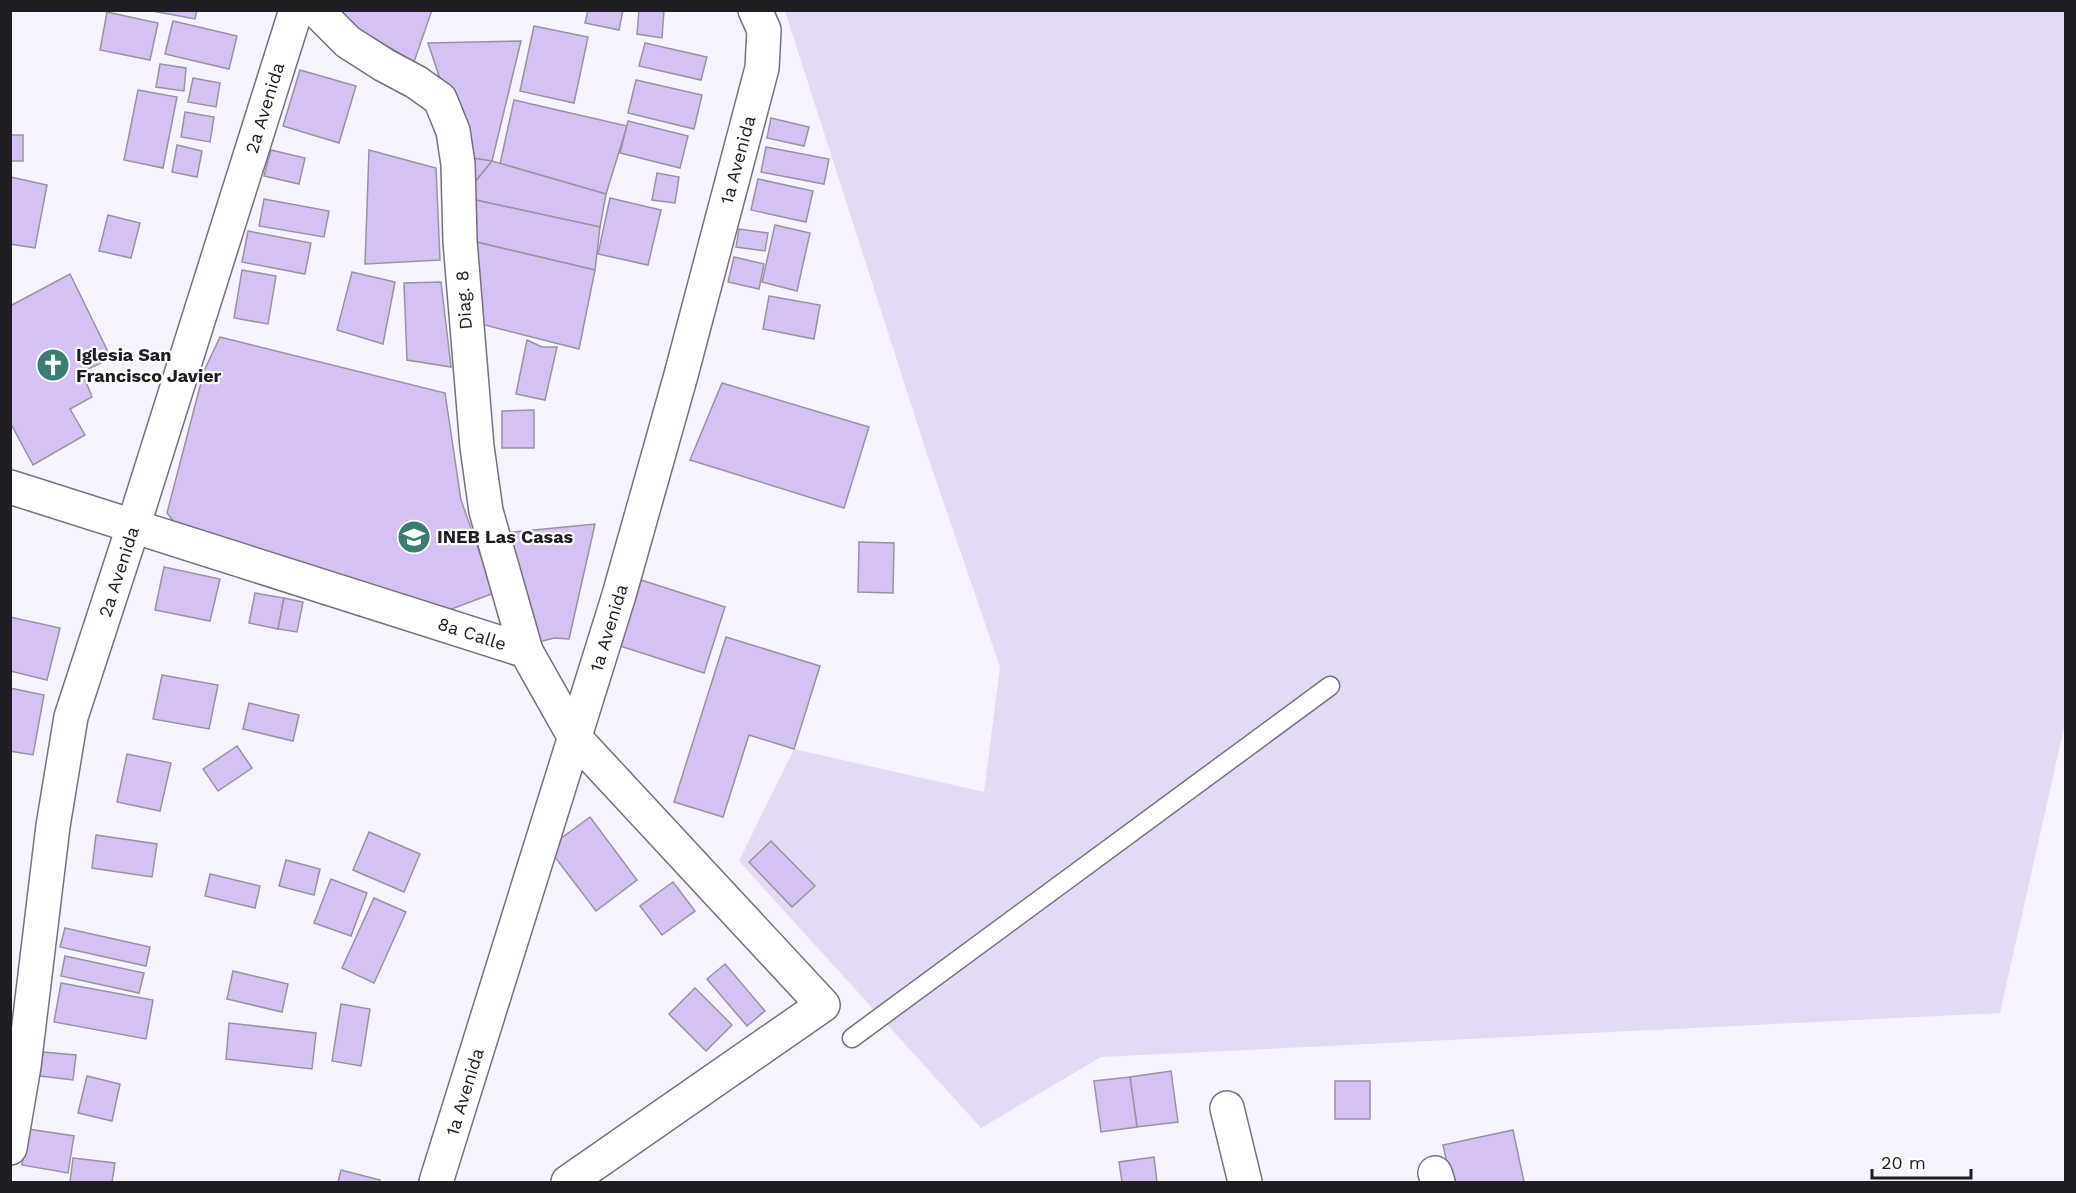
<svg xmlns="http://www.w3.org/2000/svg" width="2076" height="1193" font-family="'Work Sans',sans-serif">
	<rect width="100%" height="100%" fill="#f6f2fe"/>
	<path fill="#e5daf5" d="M785 11H2065V723L2000 1013 1101 1057 981 1128 739 861 794 749 984 792 1000 667 927 454Z"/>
	<g fill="#d5c1f3" stroke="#98939f" stroke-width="1.5">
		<path d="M147 10H197L195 19Z"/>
		<path d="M331 10H432L414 62 331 13Z"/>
		<path d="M588 10H623L619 30 585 23Z"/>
		<path d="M639 10H664L662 38 637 34Z"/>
		<path d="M107 12 158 23 150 60 100 50Z"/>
		<path d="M173 21 237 36 229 69 165 54Z"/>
		<path d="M534 26 588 37 574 103 520 91Z"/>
		<path d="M521 41 492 161 466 157 428 43Z"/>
		<path d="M645 43 707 57 701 80 639 66Z"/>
		<path d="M160 64 186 68 184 91 156 87Z"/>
		<path d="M300 70 356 86 339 143 283 126Z"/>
		<path d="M193 78 220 83 216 107 188 102Z"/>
		<path d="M636 80 702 95 694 129 628 113Z"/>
		<path d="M138 90 177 97 163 168 124 160Z"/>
		<path d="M514 100 627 126 606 194 500 164Z"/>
		<path d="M185 112 214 117 210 142 181 137Z"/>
		<path d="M771 118 809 127 804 146 767 138Z"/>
		<path d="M628 121 688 136 680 168 620 153Z"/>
		<rect x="10" y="135" width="13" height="26"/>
		<path d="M177 145 202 151 197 177 172 172Z"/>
		<path d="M766 147 829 159 824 184 761 172Z"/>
		<path d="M271 150 305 158 299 184 264 176Z"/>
		<path d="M369 150 436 168 440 260 365 264Z"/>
		<path d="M466 157 492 161 471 187Z"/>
		<path d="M492 161 606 194 600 227 471 199V187Z"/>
		<path d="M657 173 679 177 675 203 652 200Z"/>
		<path d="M11 177 47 185 35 248 10 244Z"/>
		<path d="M758 179 813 191 806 222 751 210Z"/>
		<path d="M610 198 661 210 648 265 598 254Z"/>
		<path d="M264 199 329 211 324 237 259 226Z"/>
		<path d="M471 199 600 227 595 270 472 241Z"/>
		<path d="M108 215 140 223 131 258 99 251Z"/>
		<path d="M775 225 810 233 797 291 762 282Z"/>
		<path d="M739 229 768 233 765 251 736 247Z"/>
		<path d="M248 231 311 243 305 274 242 262Z"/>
		<path d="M472 241 595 270 579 349 477 323Z"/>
		<path d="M734 257 764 264 759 289 728 282Z"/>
		<path d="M242 270 276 276 268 324 234 318Z"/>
		<path d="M352 272 395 282 383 344 337 330Z"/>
		<path d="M70 274 111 358 82 372 92 397 70 409 85 435 33 465 10 422V306Z"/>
		<path d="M441 282 451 367 407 360 404 283Z"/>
		<path d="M769 296 820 305 814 339 763 329Z"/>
		<path d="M220 337 445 393 461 500 494 593 441 613 179 528 167 513 204 371Z"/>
		<path d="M527 340 542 347H557L545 400 516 394Z"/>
		<path d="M722 383 869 427 844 508 690 460Z"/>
		<path d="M534 410V448H502V411Z"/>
		<path d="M595 524 569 639 554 638 539 642 493 534Z"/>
		<path d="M859 542 894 543 893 593 858 592Z"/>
		<path d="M164 567 220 579 210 621 155 610Z"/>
		<path d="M638 579 725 607 704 673 617 645Z"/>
		<path d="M255 593 284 598 278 629 249 623Z"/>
		<path d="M284 598 303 602 297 632 278 629Z"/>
		<path d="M10 617 60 628 47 680 10 671Z"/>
		<path d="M726 637 820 666 794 749 749 735 723 817 674 802Z"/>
		<path d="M162 675 218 685 209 729 153 719Z"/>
		<path d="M10 688 44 695 33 755 10 751Z"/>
		<path d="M249 703 299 715 293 741 243 729Z"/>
		<path d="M237 746 252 768 218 791 203 769Z"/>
		<path d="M127 754 171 763 160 811 117 802Z"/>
		<path d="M590 817 637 880 596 911 548 848Z"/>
		<path d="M369 832 420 854 404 892 353 870Z"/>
		<path d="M96 835 157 844 152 877 92 868Z"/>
		<path d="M771 841 815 886 792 907 749 862Z"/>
		<path d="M286 860 320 869 314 895 279 886Z"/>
		<path d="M210 874 260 886 255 908 205 896Z"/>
		<path d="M331 879 367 893 351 936 314 923Z"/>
		<path d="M673 882 695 911 662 935 640 906Z"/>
		<path d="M374 898 406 912 374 983 342 968Z"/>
		<path d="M65 928 150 947 146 966 60 947Z"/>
		<path d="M65 956 144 973 139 993 61 976Z"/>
		<path d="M725 964 765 1011 747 1026 707 979Z"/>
		<path d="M233 971 288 984 282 1012 227 999Z"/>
		<path d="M61 983 153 1000 146 1039 54 1022Z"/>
		<path d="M695 988 732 1025 706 1051 669 1014Z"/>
		<path d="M341 1004 370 1009 361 1066 332 1061Z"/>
		<path d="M229 1023 316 1033 312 1069 226 1059Z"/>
		<path d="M43 1052 76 1055 73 1080 40 1076Z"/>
		<path d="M1171 1071 1178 1122 1137 1127 1130 1077Z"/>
		<path d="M87 1076 120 1084 112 1121 78 1113Z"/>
		<path d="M1130 1077 1137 1127 1101 1132 1094 1081Z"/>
		<rect x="1335" y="1081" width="35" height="38"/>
		<path d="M28 1129 74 1136 68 1173 22 1165Z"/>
		<path d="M1513 1130 1524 1182H1451L1443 1145Z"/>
		<path d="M1154 1157 1157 1182H1122L1119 1162Z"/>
		<path d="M73 1158 115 1163 112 1182H70Z"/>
		<path d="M341 1170 380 1180 379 1182H338Z"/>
	</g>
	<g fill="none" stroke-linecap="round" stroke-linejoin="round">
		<g stroke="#75717c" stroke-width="21">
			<path id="lane" d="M852 1038 1330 686"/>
		</g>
		<g stroke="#75717c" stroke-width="36">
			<g id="street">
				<path d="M316 10 348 42 384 65 416 82 440 99 453 131 458 164 460 241 477 447 486 511 526 651"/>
				<path d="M10 487 526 651 575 738 823 1005 568 1182"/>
				<path d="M1227 1108 1245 1182"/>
				<path d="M10 1148 24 1066 53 826 71 717 133 527 296 10"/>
				<path d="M1435 1173 1438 1182"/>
				<path d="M436 1182 619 595 681 375 762 68 764 30 755 10"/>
			</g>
		</g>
		<use href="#lane" stroke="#fff" stroke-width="18"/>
		<use href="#street" stroke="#fff" stroke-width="33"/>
	</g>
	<defs>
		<g id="church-disc" transform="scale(1.725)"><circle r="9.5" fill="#3a7e73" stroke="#fff"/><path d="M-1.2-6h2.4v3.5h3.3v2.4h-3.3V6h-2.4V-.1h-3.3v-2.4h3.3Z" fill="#fff"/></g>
		<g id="university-disc" transform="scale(1.725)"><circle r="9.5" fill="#3a7e73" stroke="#fff"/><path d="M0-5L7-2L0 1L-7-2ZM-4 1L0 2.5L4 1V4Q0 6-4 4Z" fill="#fff"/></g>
	</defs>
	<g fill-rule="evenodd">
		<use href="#church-disc" x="53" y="365"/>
		<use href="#university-disc" x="414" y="537"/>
	</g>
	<g text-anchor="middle" stroke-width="4.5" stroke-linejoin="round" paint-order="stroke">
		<g font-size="18" fill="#1f1d22" stroke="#fff">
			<text transform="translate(265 108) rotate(-73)" y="6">2a Avenida</text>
			<text transform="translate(738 160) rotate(-75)" y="6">1a Avenida</text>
			<text transform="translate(464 300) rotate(-94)" y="6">Diag. 8</text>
			<text transform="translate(119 572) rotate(-72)" y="6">2a Avenida</text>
			<text transform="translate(609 628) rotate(-73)" y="6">1a Avenida</text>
			<text transform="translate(472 634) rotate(18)" y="6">8a Calle</text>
			<text transform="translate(465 1092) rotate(-73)" y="6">1a Avenida</text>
		</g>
		<g font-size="18" font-weight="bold" fill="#1f1d22" stroke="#fff" text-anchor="start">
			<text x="76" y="361">Iglesia San<tspan x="76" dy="21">Francisco Javier</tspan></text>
			<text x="437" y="543">INEB Las Casas</text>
		</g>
	</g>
	<rect width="2076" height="1193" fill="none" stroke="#1f1d22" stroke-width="24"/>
	<path d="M1872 1169v9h99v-9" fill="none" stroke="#1f1d22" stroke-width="3"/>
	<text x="1881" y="1169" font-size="18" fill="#1f1d22" stroke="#ffffff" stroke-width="4.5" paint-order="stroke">20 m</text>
</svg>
